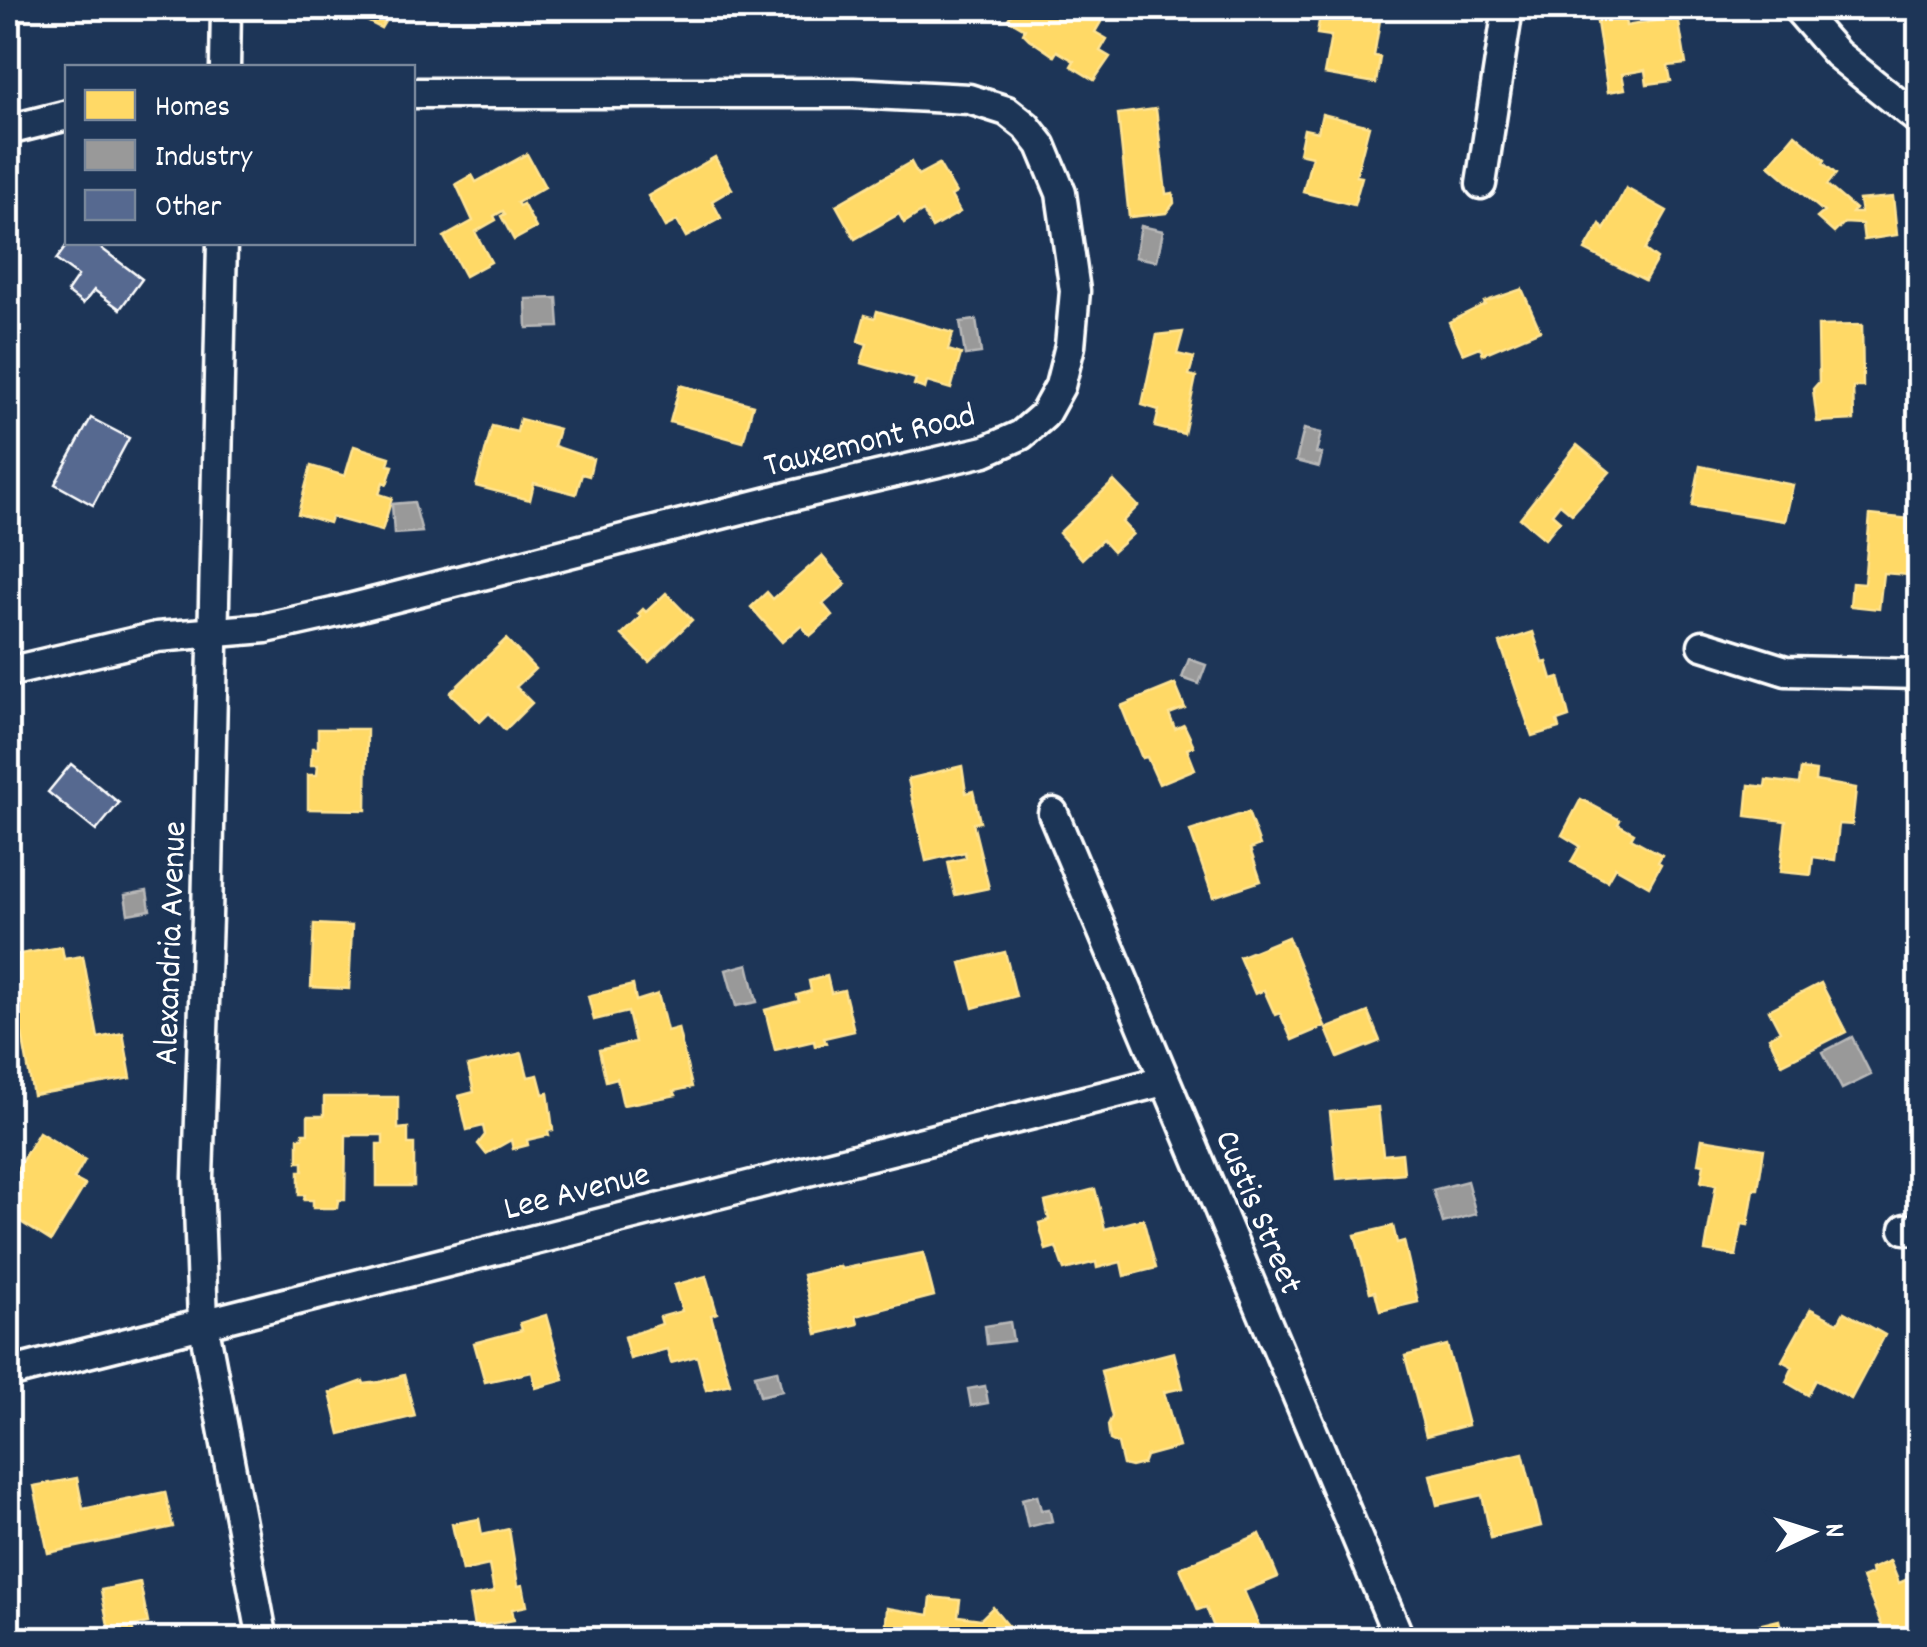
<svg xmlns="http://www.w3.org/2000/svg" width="1927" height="1647" font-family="Dekko,sans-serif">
	<rect width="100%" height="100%" fill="#1d3557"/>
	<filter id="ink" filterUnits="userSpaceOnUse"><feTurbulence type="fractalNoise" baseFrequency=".01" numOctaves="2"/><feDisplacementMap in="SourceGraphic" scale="20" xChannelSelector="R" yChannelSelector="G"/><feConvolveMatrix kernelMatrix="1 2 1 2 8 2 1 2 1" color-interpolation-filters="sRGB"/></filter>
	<g filter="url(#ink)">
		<g fill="#ffd966" stroke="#ffe494" stroke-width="2.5">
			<path d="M349 8H393L381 28 349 12 351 9Z"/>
			<path d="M1015 8H1092L1105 15 1095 32 1107 39 1100 51 1110 57 1094 80 1071 66 1074 61 1057 51 1054 56 1029 39 1023 33 1025 29 1008 19Z"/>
			<path d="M1316 8H1382L1374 56 1380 57 1376 83 1324 74 1331 36 1317 34 1320 15 1315 14Z"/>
			<path d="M1624 11 1626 26 1678 17 1686 64 1668 66 1671 81 1647 84 1645 70 1622 74 1625 89 1608 92 1596 16Z"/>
			<path d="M1156 109 1166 194 1173 193 1174 203 1166 213 1129 217 1118 114Z"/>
			<path d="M1322 114 1369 126 1356 176 1362 177 1354 205 1303 192 1312 156 1299 153 1304 129 1318 132Z"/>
			<path d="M1795 134 1825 160 1823 163 1836 174 1827 185 1855 209 1852 213H1861L1859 200 1893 197 1897 235 1864 240 1862 224 1844 223 1834 233 1817 218 1824 212 1769 165Z"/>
			<path d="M527 154 545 187 517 203 519 206 523 204 536 228 514 240 501 216 505 214 503 211 494 216 496 220 475 232 491 262 465 276 444 237 473 221 456 184 472 175 476 182Z"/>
			<path d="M715 157 732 189 712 201 721 218 686 237 677 221 665 227 648 196Z"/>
			<path d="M911 162 918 175 939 164 956 193 951 196 960 212 932 228 923 211 904 223 899 214 855 239 836 205Z"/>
			<path d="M1626 188 1667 211 1645 250 1657 259 1645 280 1585 250 1600 224 1604 230Z"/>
			<path d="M1522 289 1540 330 1483 354 1480 347 1463 354 1449 322 1485 304 1484 302Z"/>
			<path d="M877 311 953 333 948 350 961 354 951 389 927 382 925 389 914 385 916 379 861 363 867 344 858 341 865 315 875 318Z"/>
			<path d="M1862 325 1863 387H1853L1854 420 1817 422 1813 389 1819 382 1818 326Z"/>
			<path d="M1183 332 1177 354 1194 358 1189 375 1196 377 1184 434 1155 427 1159 410 1142 405 1157 335Z"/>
			<path d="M680 385 753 405 743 442 670 422Z"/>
			<path d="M520 419 559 429 554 446 593 459 589 476 582 474 576 494 534 483 530 500 476 486 492 426 517 432Z"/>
			<path d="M1577 445 1610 472 1572 514 1560 504 1552 514 1560 521 1545 539 1520 518Z"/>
			<path d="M354 446 390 457 388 465 393 466 387 484 383 482 379 494 392 498 382 531 331 517 329 523 298 514 311 466 345 476Z"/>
			<path d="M1700 466 1793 485 1785 521 1692 506Z"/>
			<path d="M1114 481 1138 506 1122 522 1133 534 1113 552 1102 540 1082 559 1059 533Z"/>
			<path d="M1870 515 1920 520V550L1911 549 1908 575 1883 573 1879 609 1850 606 1852 583 1864 584Z"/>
			<path d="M822 556 846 584 823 604 833 616 810 636 801 625 782 642 751 607 767 592 773 599Z"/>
			<path d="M666 593 692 620 649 662 622 635 641 617 638 614 643 609 646 612Z"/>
			<path d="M1533 632 1543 663 1547 662 1552 679 1559 677 1569 717 1557 721 1559 728 1532 736 1500 643Z"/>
			<path d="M506 639 535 669 516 687 532 703 505 730 489 713 480 722 450 693Z"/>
			<path d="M1175 684 1185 708 1169 714 1175 729 1184 725 1194 746 1187 749 1195 769 1159 784 1147 757 1142 758 1121 706Z"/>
			<path d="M318 729H367L366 810 308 809V775H317L318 765H311L312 748H318Z"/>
			<path d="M962 766 966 793 973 791 980 822 973 823 989 888 955 895 948 862 966 858 965 852 926 861 908 779Z"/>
			<path d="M1801 769 1816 771 1815 781 1856 788 1852 825 1839 824 1835 860 1813 857 1811 875 1780 872 1786 821 1746 816 1749 785 1765 787 1766 780 1799 784Z"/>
			<path d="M1581 799 1620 820 1618 824 1634 833 1631 838 1662 855 1658 862 1661 864 1649 886 1615 867 1607 881 1571 862 1580 846 1562 835Z"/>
			<path d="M1248 812 1260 845 1250 849 1261 881 1213 897 1190 831Z"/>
			<path d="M314 924 352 926 349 989 311 987Z"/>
			<path d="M1288 937 1325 1026 1292 1040 1280 1013 1275 1015 1264 990 1255 994 1239 957Z"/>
			<path d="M62 947 64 959 83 956 98 1038 123 1033 131 1078 33 1095 8 956Z"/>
			<path d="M1005 952 1016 996 973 1008 961 963Z"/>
			<path d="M827 976 831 993 844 990 854 1031 824 1038 826 1043 815 1046 814 1041 775 1050 765 1010 799 1001 797 995 811 991 809 981Z"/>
			<path d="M1821 983 1846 1032 1782 1064 1769 1037 1780 1031 1769 1010Z"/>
			<path d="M633 985 636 1001 658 994 667 1031 678 1028 692 1087 674 1091 676 1095 623 1105 617 1078 606 1081 599 1050 635 1042 628 1012 594 1020 588 996Z"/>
			<path d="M1368 1012 1380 1041 1338 1058 1326 1029Z"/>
			<path d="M522 1053 528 1077 538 1075 543 1094 548 1093 553 1130 548 1131 549 1135 527 1140 528 1145 513 1149 511 1140 486 1154 478 1144 485 1135 483 1126 467 1130 459 1096 474 1092 468 1066Z"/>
			<path d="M324 1097H398V1129L408 1128V1144H414V1186H377V1144H383V1135H346L345 1200H338L337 1208H313V1200H304L305 1195H299V1171H303V1162H298V1138H303V1133H308V1116H324Z"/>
			<path d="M1378 1107 1383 1155 1402 1153 1404 1173 1337 1179 1330 1112Z"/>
			<path d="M39 1132 85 1160 74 1179 85 1185 51 1241 8 1214V1184Z"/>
			<path d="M1702 1139 1764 1149 1758 1189H1754L1748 1225 1742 1224 1736 1256 1705 1251 1716 1185 1701 1182 1704 1164 1698 1163Z"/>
			<path d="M1095 1189 1105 1229 1143 1219 1156 1268 1124 1276 1121 1262 1097 1268 1096 1262 1064 1270 1056 1247 1046 1250 1039 1223 1049 1220 1045 1202Z"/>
			<path d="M1393 1226 1397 1243 1404 1241 1418 1302 1380 1311 1375 1291 1370 1292 1355 1235Z"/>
			<path d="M923 1253 934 1296 856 1316 858 1324 817 1334 803 1275 840 1266 841 1269Z"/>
			<path d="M706 1276 717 1313 711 1315 730 1384 706 1390 697 1356 671 1363 667 1349 630 1359 624 1337 662 1324 660 1317 682 1311 674 1285Z"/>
			<path d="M1811 1309 1838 1323 1844 1312 1885 1335 1851 1399 1816 1380 1808 1395 1786 1382 1793 1367 1782 1361Z"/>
			<path d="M546 1315 564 1380 536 1388 532 1372 485 1382 474 1343 522 1330 520 1323Z"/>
			<path d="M1447 1345 1468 1425 1426 1436 1405 1356Z"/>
			<path d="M1174 1352 1183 1388 1164 1392 1179 1447 1146 1456 1143 1464 1131 1467 1123 1465 1118 1444 1110 1440 1108 1425 1112 1417 1101 1371Z"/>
			<path d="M404 1375 415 1416 340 1434 330 1393 363 1381 364 1384 380 1382Z"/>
			<path d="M1523 1453 1541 1526 1491 1538 1482 1495 1437 1505 1430 1475Z"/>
			<path d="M77 1478 83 1509 165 1492 173 1527 48 1553 34 1486Z"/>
			<path d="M479 1519 482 1535 509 1529 518 1586 523 1585 527 1606 512 1609 514 1620 474 1627 469 1597 494 1592 489 1565 462 1571 452 1524Z"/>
			<path d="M1260 1534 1278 1577 1244 1591 1265 1640H1219L1206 1607 1198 1610 1180 1568Z"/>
			<path d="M1920 1558V1612L1914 1614 1920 1630 1897 1640H1888L1862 1578 1872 1574 1871 1569 1890 1561 1899 1583 1917 1575 1911 1561Z"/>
			<path d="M140 1582 148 1623 132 1626 135 1640H88L87 1634 109 1630 101 1590Z"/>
			<path d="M931 1597 960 1600 958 1616 981 1619 993 1607 1020 1640H885L887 1608 929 1615Z"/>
			<path d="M1779 1620 1784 1640H1703V1638Z"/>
		</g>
		<g fill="#999" stroke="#b8b8b8" stroke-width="2.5">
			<path d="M1141 226 1163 231 1157 261 1135 257Z"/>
			<path d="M557 298 559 327 527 328 526 299Z"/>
			<path d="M976 320 981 353 965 355 960 322Z"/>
			<path d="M1304 429 1321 433 1316 453 1322 454 1319 467 1296 461Z"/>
			<path d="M414 502 422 532 394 534 392 504Z"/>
			<path d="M1189 659 1206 665 1199 684 1182 678Z"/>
			<path d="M147 891 150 910 128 914 125 895Z"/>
			<path d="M748 964 757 1002 736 1006 726 970Z"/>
			<path d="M1852 1037 1871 1075 1842 1089 1823 1052Z"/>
			<path d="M1467 1181 1476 1214 1443 1223 1433 1190Z"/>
			<path d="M1010 1322 1013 1341 987 1344 985 1326Z"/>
			<path d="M777 1370 782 1391 760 1396 755 1375Z"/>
			<path d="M985 1386 988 1403 971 1406 968 1389Z"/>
			<path d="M1037 1495 1041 1510 1049 1509 1052 1521 1028 1527 1022 1499Z"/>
		</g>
		<g fill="#566990" stroke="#fff" stroke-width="2.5">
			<path d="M69 242H93L142 279 120 309 94 290 83 304 67 292 78 276 56 260Z"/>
			<path d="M91 418 129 438 93 505 55 484Z"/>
			<path d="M71 764 119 803 96 831 48 792Z"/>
		</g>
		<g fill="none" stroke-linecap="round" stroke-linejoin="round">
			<g stroke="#fff" stroke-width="35">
				<g id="minor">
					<path d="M1797 8 1837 54 1920 121"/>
					<path d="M225 68 226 8"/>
					<path d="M8 130 68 115"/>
					<path d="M1481 184 1508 8"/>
					<path d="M222 242 207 917 198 1177 203 1322 263 1640"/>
					<path d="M1703 645 1786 671 1920 674"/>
					<path d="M8 672 157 637 266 628 333 613 796 495 985 451 1021 435 1044 415 1060 386 1070 346 1075 291 1061 193 1041 145 1026 126 1007 111 969 99 853 93H412"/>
					<path d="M1053 813 1400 1640"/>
					<path d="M1905 1229 1920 1230"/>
					<path d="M8 1373 1164 1081"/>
				</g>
			</g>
			<use href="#minor" stroke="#1d3557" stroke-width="28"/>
		</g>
	</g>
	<g text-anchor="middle" stroke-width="10" stroke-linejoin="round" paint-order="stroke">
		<g font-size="35" fill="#fff" stroke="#1d3557">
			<text transform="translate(869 438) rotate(-14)" y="12">Tauxemont Road</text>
			<text transform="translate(168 943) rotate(-88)" y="12">Alexandria Avenue</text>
			<text transform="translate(576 1189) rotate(-14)" y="12">Lee Avenue</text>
			<text transform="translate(1261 1211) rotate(67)" y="12">Custis Street</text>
		</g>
	</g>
	<rect width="1927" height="1647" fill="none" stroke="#1d3557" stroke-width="40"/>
	<rect x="20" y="20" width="1887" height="1607" fill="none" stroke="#fff" stroke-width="4" filter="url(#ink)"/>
	<rect x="65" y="65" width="350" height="180" fill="#1d3557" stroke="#77869a" stroke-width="2.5"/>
	<rect x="85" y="90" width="50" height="30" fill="#ffd966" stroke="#77869a" stroke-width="2.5"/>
	<text x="155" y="115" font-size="30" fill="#ffffff">Homes</text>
	<rect x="85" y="140" width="50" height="30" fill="#999999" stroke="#77869a" stroke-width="2.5"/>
	<text x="155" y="165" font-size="30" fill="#ffffff">Industry</text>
	<rect x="85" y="190" width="50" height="30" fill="#566990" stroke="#77869a" stroke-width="2.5"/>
	<text x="155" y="215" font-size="30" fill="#ffffff">Other</text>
	<g transform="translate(1812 1532) rotate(86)" stroke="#1d3557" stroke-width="8" paint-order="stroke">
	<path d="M0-8L18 38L0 25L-18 38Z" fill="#ffffff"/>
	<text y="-15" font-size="28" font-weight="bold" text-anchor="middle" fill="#ffffff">N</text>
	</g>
</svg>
